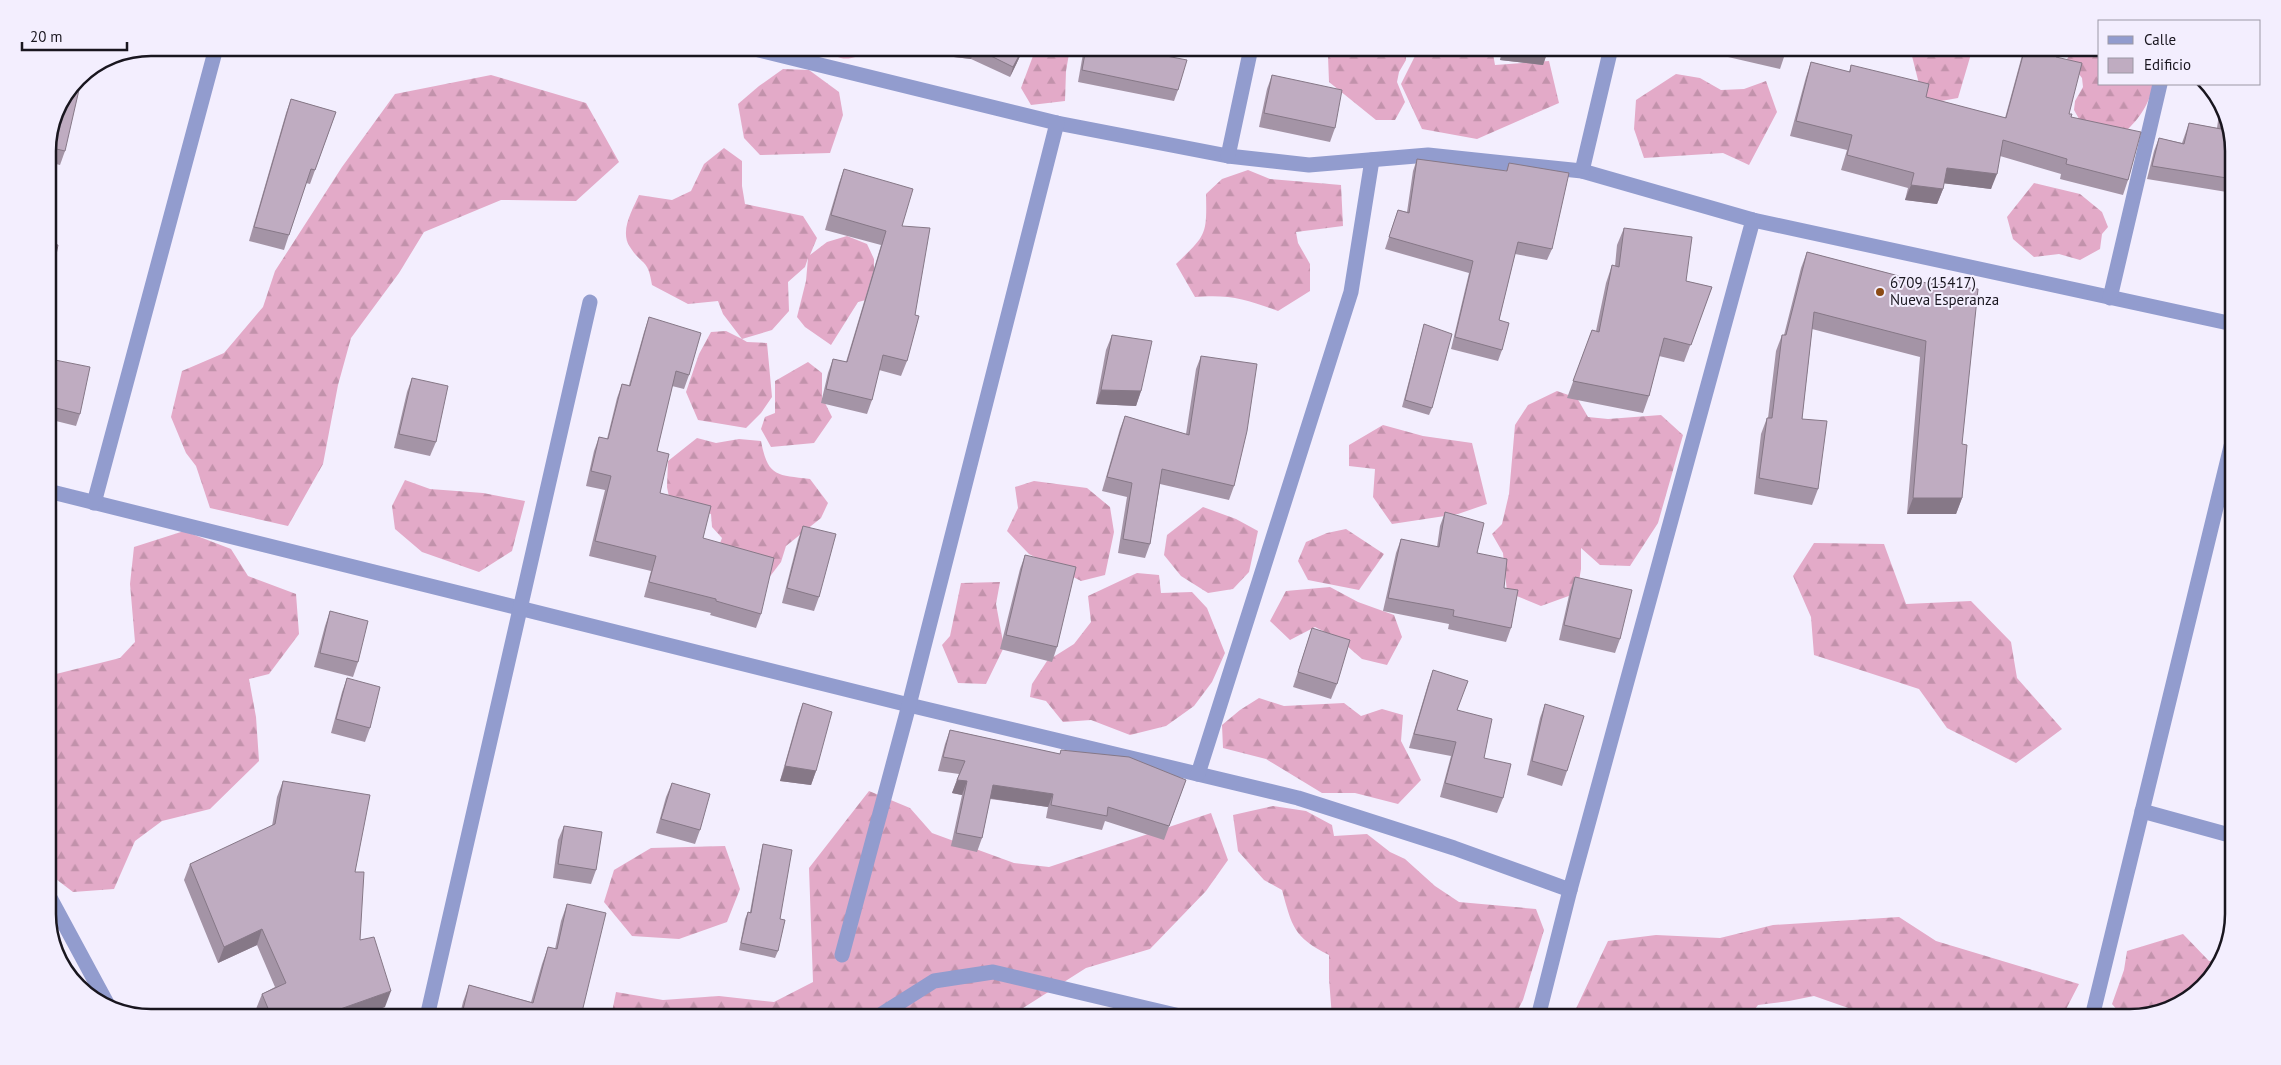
<svg xmlns="http://www.w3.org/2000/svg" width="2281" height="1065" font-family="'PT Sans',sans-serif">
	<defs>
		<pattern id="forest-firs" width="22" height="20" patternUnits="userSpaceOnUse" patternTransform="scale(1.25)"><rect width="22" height="20" fill="#e3aac8"/><path d="M5 1l3.5 6h-7zM16 11l3.5 6h-7z" fill="#c292ab"/></pattern>
	</defs>
	<rect width="100%" height="100%" fill="#f3eefe"/>
	<g fill="url(#forest-firs)">
		<path d="M825 48H873L872 51C851 58 843 65 825 48Z"/>
		<path d="M1036 48H1070L1066 71 1065 101 1031 105 1021 88Z"/>
		<path d="M1333 48H1362L1367 50 1406 48V60L1399 72 1397 82 1405 102 1395 120H1376L1329 82 1328 56Z"/>
		<path d="M1419 48H1492L1495 65 1549 61 1559 103 1477 139 1422 129 1401 84Z"/>
		<path d="M1910 48H1999L1971 54 1958 98 1924 104Z"/>
		<path d="M2075 48H2100V84H2154C2148 105 2141 117 2125 132L2087 133 2074 110 2075 101 2083 87 2082 78 2067 59Z"/>
		<path d="M783 69 809 70 839 92 843 115 830 153 760 155 744 138 738 104 759 86Z"/>
		<path d="M1676 74 1700 78 1721 90 1744 89 1766 81 1777 112 1749 165 1723 153 1644 158 1634 129 1636 100Z"/>
		<path d="M491 75 586 103 619 162 576 201 501 200 424 232 399 273 351 338 338 385 323 464 288 526 210 508 196 466 186 453 171 417 182 371 224 353 263 307 275 271 342 167 395 94Z"/>
		<path d="M724 148 742 161V186L745 204 803 216 817 238 810 255 827 242 847 236 867 244 874 259V298L858 302 831 345 805 327 797 317 806 281 808 258 805 267 788 282 789 311 772 330 742 339 747 342 767 343 772 397 761 413 746 428 698 420 686 392 699 354 711 332 726 331 742 339 723 314 718 301 688 304 652 285C648 258 642 266 630 247 619 231 633 209 639 195L672 200 691 191 704 164Z"/>
		<path d="M1248 170 1270 179 1341 185 1343 226 1296 232 1298 243 1310 264V291L1278 311C1246 299 1229 294 1195 297L1176 264C1206 235 1207 236 1206 194L1222 179Z"/>
		<path d="M2034 183 2080 194 2102 212 2108 227 2102 234 2100 249 2080 260 2059 254 2034 257 2013 239 2007 217Z"/>
		<path d="M808 362 822 373V397L832 417 814 443 771 447 761 429 765 417 775 413V381Z"/>
		<path d="M1557 391 1577 398 1588 417 1608 419 1661 415 1683 435 1658 523 1630 566 1600 565 1581 548V569L1577 593 1541 606 1507 592 1503 553 1492 534 1502 524 1509 494 1515 425 1528 405Z"/>
		<path d="M1383 425 1423 436 1472 443 1487 504 1458 514 1392 524 1373 497 1375 469 1349 466V445Z"/>
		<path d="M697 438 716 443 739 439 761 441C768 477 776 475 810 479L828 503 821 518 786 546 781 562 768 579 715 557 722 538 712 527 711 514 670 502 667 487 668 461Z"/>
		<path d="M405 480 430 489 483 493 525 501 512 551 479 572 422 552 395 529 392 506Z"/>
		<path d="M1034 481 1087 488 1110 507 1114 532 1105 575 1081 581 1029 554 1007 531 1018 508 1015 487Z"/>
		<path d="M1203 507 1236 519 1258 531 1249 572 1233 589 1208 593 1181 576 1164 555 1167 535Z"/>
		<path d="M1346 529 1384 554 1359 590 1308 580 1298 561 1306 542 1327 533Z"/>
		<path d="M184 531 231 549 248 576 296 594 299 634 269 674 249 679 256 717 259 761 210 809 162 821 135 841 114 889 73 892 48 873V848L53 820 48 812V676L120 658 135 642 130 584 134 547Z"/>
		<path d="M1814 543 1884 544 1906 604 1971 601 2011 642 2017 678 2062 729 2016 763 1947 728 1919 689 1814 655 1811 617 1793 576Z"/>
		<path d="M1137 573 1159 575 1161 593 1192 592 1207 608 1225 653 1212 682 1194 706 1166 726 1130 735 1091 720 1063 722 1046 701 1030 697 1032 684 1047 661 1074 644 1091 622 1088 596Z"/>
		<path d="M1000 582 996 604 1004 647 986 684 958 683 942 645 950 636 961 583Z"/>
		<path d="M1330 587 1358 602 1394 615 1402 637 1387 665 1362 659 1339 639 1315 627 1290 640 1270 621 1286 591Z"/>
		<path d="M1259 698 1284 706 1344 703 1361 716 1382 709 1403 715 1401 741 1421 780 1398 804 1355 793H1322L1266 759 1223 748 1222 725 1240 710Z"/>
		<path d="M869 791 910 808 932 833 1014 863 1049 867 1211 813 1228 860 1206 891 1150 949 1086 968 1009 1017H611L616 992 663 1000 719 996 774 1002 813 982 809 868Z"/>
		<path d="M1273 806 1306 811 1332 825 1334 836 1367 834 1390 852 1405 859 1435 886 1459 902 1536 909 1544 930 1523 1000 1514 1017H1332L1329 979V955C1293 937 1292 926 1282 890L1264 880 1238 851 1233 815Z"/>
		<path d="M725 846 740 889 727 922 679 939 632 936 604 902 614 870 651 848Z"/>
		<path d="M1899 917 1936 941 2079 984 2062 1017H1874L1814 996 1789 1001 1758 1005 1749 1017H1572L1608 941 1656 935 1720 938 1773 925Z"/>
		<path d="M2183 934 2209 961 2221 959 2188 1000 2130 1017H2123L2112 1004 2124 970 2127 951Z"/>
	</g>
	<g fill="none" stroke-linecap="round" stroke-linejoin="round">
		<g stroke="#929cce" stroke-width="15">
			<path d="M751 48 1057 123 1228 156 1309 165 1428 155 1582 171 1753 220 2233 324"/>
			<path d="M1228 156 1251 48"/>
			<path d="M1582 171 1611 48"/>
			<path d="M2110 298 2160 84"/>
			<path d="M48 491 909 705 1298 798 1454 848 1570 890"/>
			<path d="M94 503 216 48"/>
			<path d="M1198 774 1351 292 1372 160"/>
			<path d="M2142 811 2233 836"/>
			<path d="M48 894 109 1007"/>
			<path d="M842 955 909 705 1057 123"/>
			<path d="M427 1017 590 302"/>
			<path d="M877 1017 934 981 993 972 1184 1017"/>
			<path d="M1538 1017 1570 890 1753 220"/>
			<path d="M2092 1017 2233 438"/>
		</g>
	</g>
	<g fill="#a494a6">
		<path d="M885 48H1024L1010 77 971 59 885 49Z"/>
		<path d="M1084 48H1086L1178 90 1174 101 1078 82Z"/>
		<path d="M1502 48H1548L1543 65 1500 60Z"/>
		<path d="M1689 48H1787L1780 69Z"/>
		<path d="M2024 48H2059L2056 57 2069 114 2128 180 2123 195 2060 179 2061 174 2000 156 1991 189 1944 183 1943 189 1937 204 1905 200 1908 188 1841 170 1847 150 1790 136 1806 77 1811 62 1849 72 1851 65 1926 97 2005 118Z"/>
		<path d="M1272 75 1335 128 1330 142 1259 127 1267 89Z"/>
		<path d="M291 99 336 112 310 184 306 183 284 250 249 241 286 113Z"/>
		<path d="M2220 106 2233 145V193L2147 179 2154 151 2159 138 2182 143 2189 123 2217 128Z"/>
		<path d="M48 145 65 151 60 165 48 162Z"/>
		<path d="M1417 159 1506 171 1509 163 1552 249 1547 260 1515 254 1499 320 1502 350 1498 361 1451 349 1469 273 1385 249 1398 210 1407 212 1413 171Z"/>
		<path d="M844 169 902 226 907 361 901 376 879 370 872 400 867 414 821 403 828 373 833 359 846 362 881 245 825 230 839 183Z"/>
		<path d="M1624 228 1686 281 1712 287 1684 362 1659 356 1649 396 1643 413 1567 398 1592 330 1596 331 1606 283 1612 265 1615 266 1617 245Z"/>
		<path d="M1807 252 1926 283 1962 444V498L1956 514H1907L1920 357 1812 329 1802 419 1818 489 1812 505 1754 494 1761 434 1767 418H1768L1776 351 1782 335H1784L1801 268Z"/>
		<path d="M649 317 689 375 684 389 672 386 657 451 660 493 703 538 761 614 756 628 710 615 711 613 644 597 651 571 589 556 605 490 586 486 594 451 599 437 607 439 617 398 622 384 629 385 644 332Z"/>
		<path d="M1424 324 1432 408 1429 415 1402 407 1422 332Z"/>
		<path d="M1112 335 1141 391 1136 406 1096 404 1106 350Z"/>
		<path d="M1201 356 1234 486 1229 500 1160 484 1150 544 1145 558 1118 553 1127 497 1102 491 1120 429 1125 416 1186 434 1196 369Z"/>
		<path d="M55 360 80 414 76 426 48 419V362L53 364Z"/>
		<path d="M412 378 436 442 430 456 394 448 407 392Z"/>
		<path d="M1445 512 1504 588 1511 628 1506 642 1448 629 1449 624 1383 611 1396 553 1401 539 1437 547 1440 526Z"/>
		<path d="M803 526 819 597 814 611 782 603 798 540Z"/>
		<path d="M1025 555 1057 647 1052 662 1000 649 1020 569Z"/>
		<path d="M1575 577 1620 639 1615 653 1559 640 1570 591Z"/>
		<path d="M330 611 358 662 353 677 314 667 325 626Z"/>
		<path d="M1312 628 1337 684 1331 699 1293 687Z"/>
		<path d="M1433 670 1457 710 1484 758 1503 798 1497 813 1440 797 1451 756 1409 748 1428 684Z"/>
		<path d="M347 678 370 728 365 742 331 733 342 692Z"/>
		<path d="M803 703 816 771 811 785 780 781 798 717Z"/>
		<path d="M1545 704 1567 771 1562 786 1527 775 1540 718Z"/>
		<path d="M950 730 1060 754 1061 750 1186 780 1164 840 1105 821 1102 830 1046 818 1048 807 990 799 982 838 977 852 951 846 962 795 952 793 959 774 938 771 945 744Z"/>
		<path d="M283 781 355 872 360 940 385 1007 355 1018H259L256 1009 262 994 275 987 257 945 218 963 184 880 190 864 272 826 277 797Z"/>
		<path d="M672 783 700 830 695 844 656 833 666 797Z"/>
		<path d="M564 826 596 870 591 884 553 878 558 840Z"/>
		<path d="M763 844 780 919 778 951 775 958 739 950 745 919 748 912H750L761 852Z"/>
		<path d="M567 904 584 1018H459L463 1002 469 985 531 1002 542 964 548 947 555 949 561 921Z"/>
	</g>
	<g fill="#867887">
		<path d="M886 48H975L971 59 885 49Z"/>
		<path d="M1023 48H1024L1010 77 1013 67Z"/>
		<path d="M1505 48H1520L1548 51 1543 65 1500 60Z"/>
		<path d="M1947 168 1997 174 1991 189 1941 183Z"/>
		<path d="M1911 185 1943 189 1937 204 1905 200Z"/>
		<path d="M1101 390 1141 391 1136 406 1096 404Z"/>
		<path d="M1913 498H1962L1956 514H1907Z"/>
		<path d="M785 766 816 771 811 785 780 781Z"/>
		<path d="M957 780 967 781 962 795 952 793Z"/>
		<path d="M993 785 1053 794 1048 807 988 798Z"/>
		<path d="M262 929 257 945 218 963 224 947Z"/>
		<path d="M391 991 385 1007 355 1018H315Z"/>
	</g>
	<g fill="#bfacc1" stroke="#867887">
		<path d="M966 48H1023L1013 67 975 48Z"/>
		<path d="M1086 48H1125L1187 60 1178 90 1082 70Z"/>
		<path d="M1520 48H1548V51Z"/>
		<path d="M1751 48H1787L1785 55Z"/>
		<path d="M2025 48H2059L2056 57 2082 63 2069 114H2072L2071 117 2141 132 2128 180 2066 164 2067 159 2003 140 1997 174 1947 168 1943 189 1911 185 1914 173 1847 155 1852 135 1796 121 1811 62 1850 72 1851 65 1929 84 1926 97 2006 118Z"/>
		<path d="M1272 75 1342 90 1335 128 1264 113Z"/>
		<path d="M77 80 81 81 65 151 48 147 56 111Z"/>
		<path d="M291 99 336 112 315 170 311 169 289 235 254 227Z"/>
		<path d="M2222 113 2233 145V179L2152 166 2159 138 2184 144 2189 123 2221 129Z"/>
		<path d="M1417 159 1507 171 1509 163 1569 173 1552 249 1518 242 1499 320 1509 323 1502 350 1455 337 1473 261 1389 237 1398 210 1409 213Z"/>
		<path d="M844 169 913 189 902 226 930 228 915 315 919 316 907 361 883 355 872 400 826 389 833 359 847 362 886 231 831 215Z"/>
		<path d="M1624 228 1692 237 1686 281 1712 287 1691 345 1664 338 1649 396 1573 381 1592 330 1599 332 1612 265 1619 267Z"/>
		<path d="M48 243 58 245 50 284 48 283Z"/>
		<path d="M1807 252 1926 283 1978 289 1962 444 1967 445 1962 498H1913L1926 341 1814 312 1802 419 1827 421 1818 489 1759 478 1767 418H1772L1782 335H1786Z"/>
		<path d="M649 317 701 333 689 375 676 371 657 451 669 454 660 493 711 506 703 538 774 558 761 614 716 601V599L649 582 656 556 595 541 611 476 591 471 599 437 608 439 622 384 630 386Z"/>
		<path d="M1424 324 1452 334 1432 408 1405 400Z"/>
		<path d="M1112 335 1152 341 1141 391 1101 390Z"/>
		<path d="M1201 356 1257 364 1247 431 1234 486 1162 469 1150 544 1123 539 1132 483 1107 477 1125 416 1189 435Z"/>
		<path d="M55 360 90 367 80 414 48 406V362L54 364Z"/>
		<path d="M412 378 448 386 436 442 399 434Z"/>
		<path d="M1445 512 1484 523 1477 553 1507 559 1504 588 1518 590 1511 628 1453 616 1454 610 1388 598 1401 539 1439 547Z"/>
		<path d="M803 526 836 534 819 597 787 588Z"/>
		<path d="M1025 555 1076 567 1057 647 1006 635Z"/>
		<path d="M1575 577 1632 590 1620 639 1564 625Z"/>
		<path d="M330 611 368 621 358 662 320 653Z"/>
		<path d="M1312 628 1350 640 1337 684 1298 672Z"/>
		<path d="M1433 670 1468 681 1457 710 1492 719 1484 758 1511 764 1503 798 1445 783 1456 742 1414 734Z"/>
		<path d="M347 678 380 687 370 728 336 719Z"/>
		<path d="M803 703 832 712 816 771 785 766Z"/>
		<path d="M1545 704 1584 716 1567 771 1532 761Z"/>
		<path d="M950 730 1060 754 1061 750 1129 757 1186 780 1169 826 1108 807 1107 816 1051 805 1053 794 993 785 982 838 956 833 967 781 957 780 965 761 943 757Z"/>
		<path d="M283 781 370 795 355 872H364L360 940 374 937 391 991 315 1018H272L262 994 286 983 262 929 224 947 190 864 275 824Z"/>
		<path d="M672 783 710 794 700 830 661 819Z"/>
		<path d="M564 826 602 832 596 870 558 864Z"/>
		<path d="M763 844 792 850 780 919 785 920 778 951 741 943 748 912 751 913Z"/>
		<path d="M567 904 606 913 582 1012 584 1018H461L469 985 533 1003 548 947 557 949Z"/>
	</g>
	<circle fill="#8b4b15" stroke="#f3eefe" stroke-width="2" cx="1880" cy="292" r="5"/>
	<g text-anchor="middle" stroke-width="4" stroke-linejoin="round" paint-order="stroke">
		<g font-size="15" fill="#19161f" stroke="#f3eefe" text-anchor="start">
			<text x="1890" y="288">6709 (15417)<tspan x="1890" dy="17">Nueva Esperanza</tspan></text>
		</g>
	</g>
	<path d="M0 0H2281V1065H0ZM151 56H2130A95 95 0 0 1 2225 151V914A95 95 0 0 1 2130 1009H151A95 95 0 0 1 56 914V151A95 95 0 0 1 151 56Z" fill="#f3eefe" fill-rule="evenodd"/>
	<path fill="none" stroke="#19161f" stroke-width="2.5" d="M151 56H2130A95 95 0 0 1 2225 151V914A95 95 0 0 1 2130 1009H151A95 95 0 0 1 56 914V151A95 95 0 0 1 151 56Z"/>
	<rect x="2098" y="20" width="162" height="65" fill="#f3eefe" stroke="#9c98a5"/>
	<rect x="2108" y="36" width="25" height="8" fill="#929cce" stroke="#9c98a5"/>
	<text x="2144" y="45" font-size="15" fill="#19161f">Calle</text>
	<rect x="2108" y="58" width="25" height="15" fill="#bfacc1" stroke="#9c98a5"/>
	<text x="2144" y="70" font-size="15" fill="#19161f">Edificio</text>
	<path d="M22 42v8h105v-8" fill="none" stroke="#19161f" stroke-width="2.5"/>
	<text x="30" y="42" font-size="15" fill="#19161f" stroke="#f3eefe" stroke-width="4" paint-order="stroke">20 m</text>
</svg>
